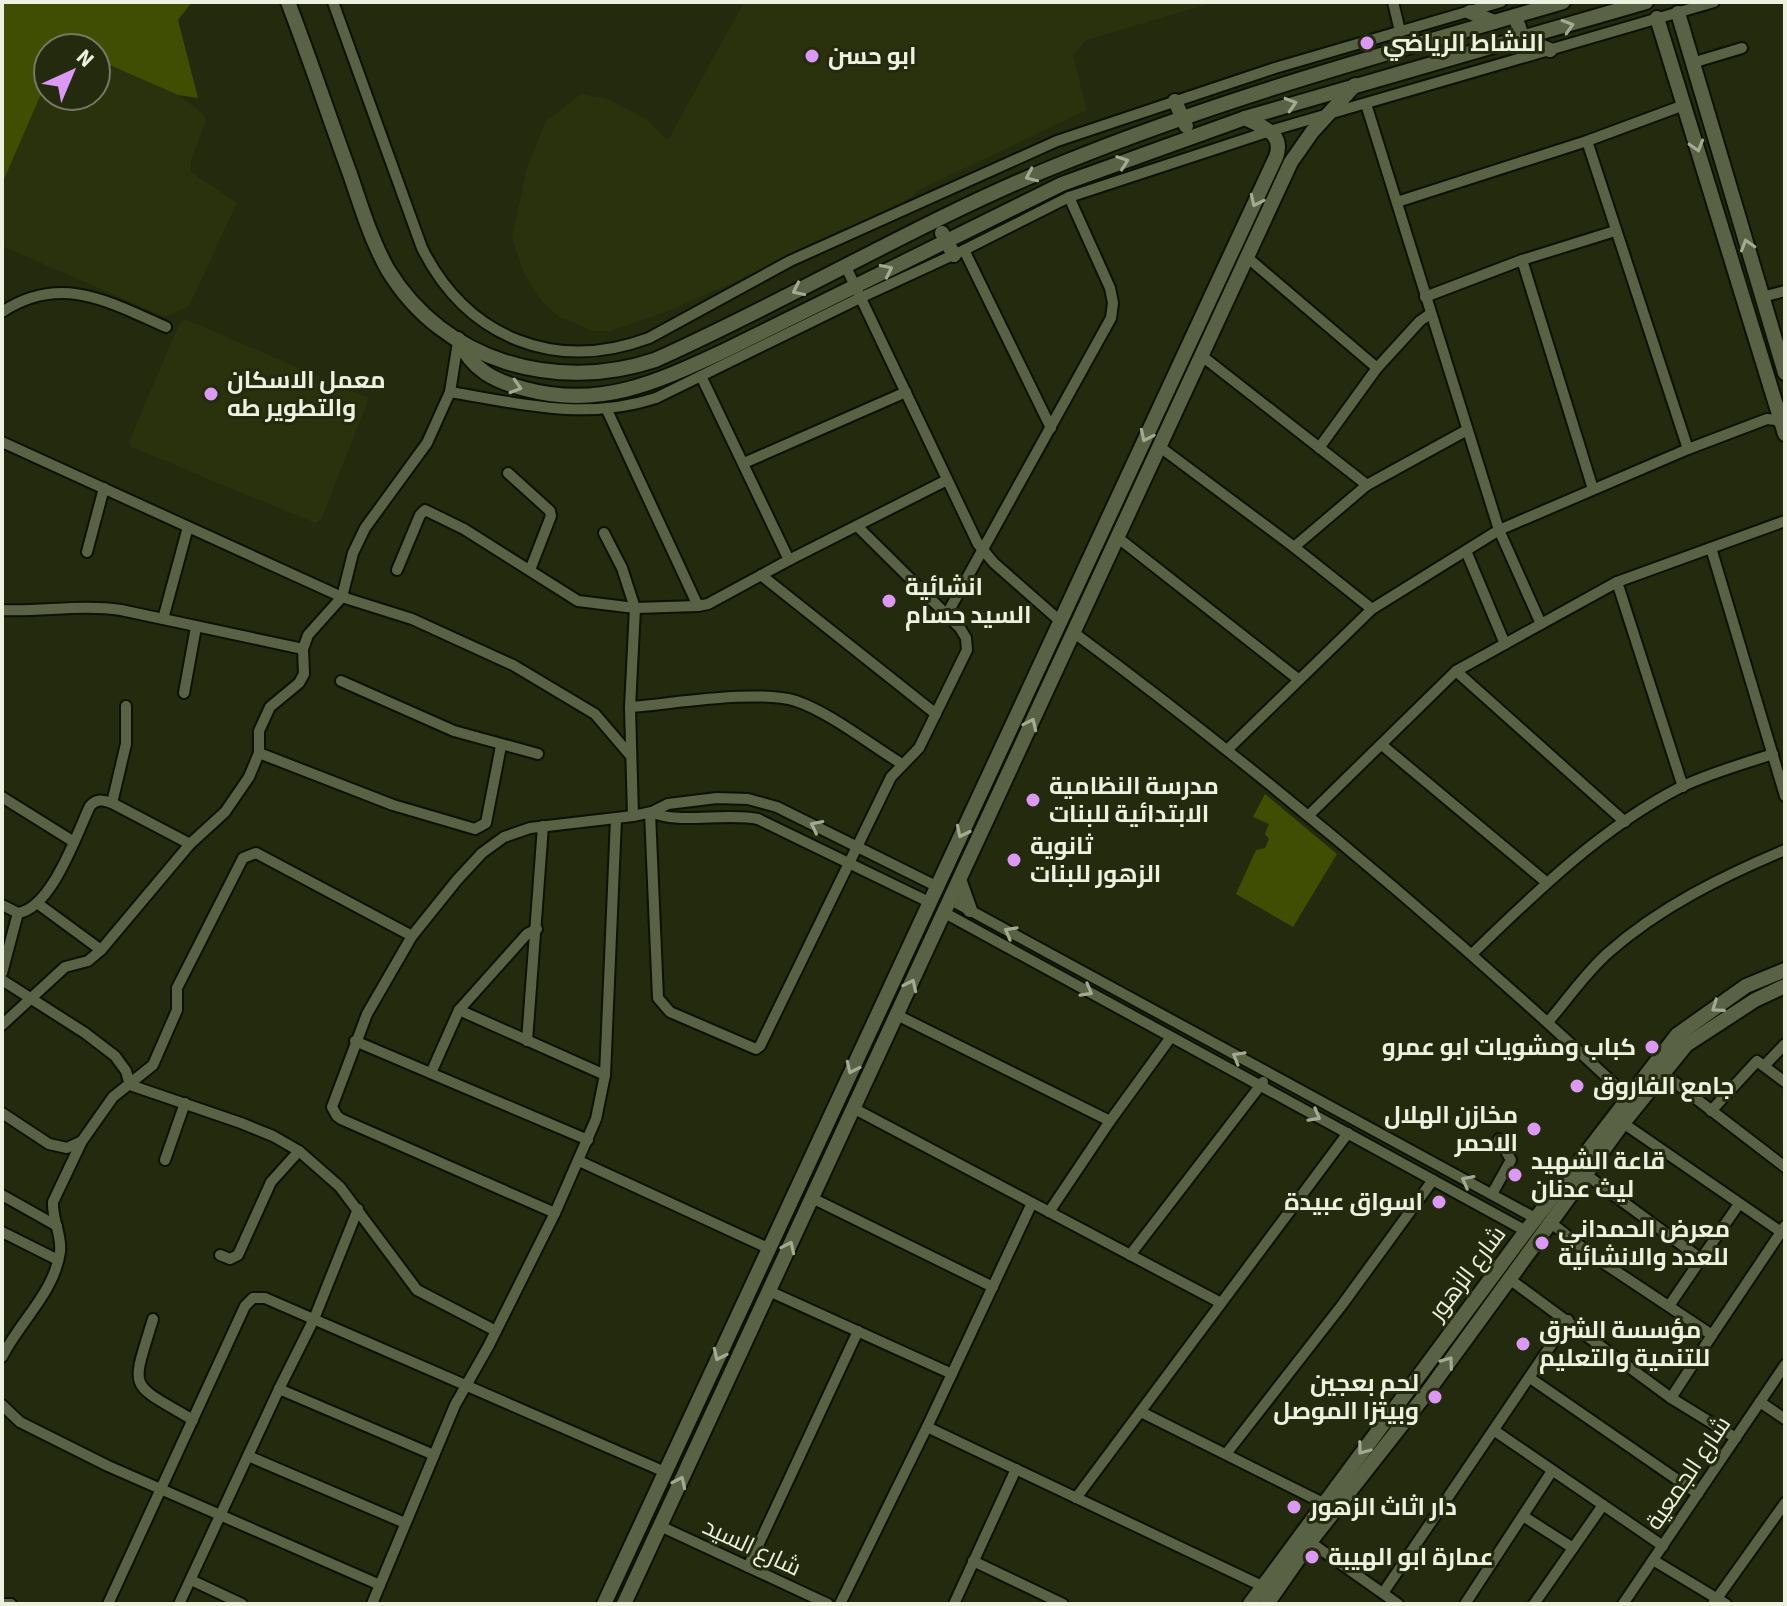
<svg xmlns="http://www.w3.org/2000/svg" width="1787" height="1606" font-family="'Source Sans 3',Cairo,sans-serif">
	<rect width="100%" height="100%" fill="#232a0e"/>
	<g fill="#29310d">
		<path d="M744 2H1216L1086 40 1073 56 1087 110 917 191 912 197 777 263 671 310 611 331H593L560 317 542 302 524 273 512 237 527 167 546 121 581 94 608 99 646 119 668 140Z"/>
		<path d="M96 59 178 95 203 114 206 121 191 160V172L237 203 189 306 165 317 2 246V184L48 78V96H96Z"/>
		<path d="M185 319 369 398 321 520 315 523 131 447 129 442 179 324Z"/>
	</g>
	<g fill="#404e03">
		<path d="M2 2H192L178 20 198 98 178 95 96 59V48H48V78L2 184Z"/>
		<path d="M1265 794 1337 854 1293 927 1236 894 1256 850 1265 848 1269 839 1265 834 1269 824 1253 817Z"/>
	</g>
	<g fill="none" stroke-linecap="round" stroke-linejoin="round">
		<g stroke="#0c1200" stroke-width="14">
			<g id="street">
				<path d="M333 2 422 248C467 338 555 373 649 338L790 261 1057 141 1275 68 1501 2"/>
				<path d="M1393 2 1400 31"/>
				<path d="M1692 63 1742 48"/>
				<path d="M1366 104 1499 530 1541 624"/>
				<path d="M1587 141 1688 449"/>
				<path d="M1397 202 1587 141 1684 105"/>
				<path d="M964 250 1051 428"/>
				<path d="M1248 258 1377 368"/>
				<path d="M1522 260 1593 489"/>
				<path d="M846 267 978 544 994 563 1060 621"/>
				<path d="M1425 297 1522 260 1615 231"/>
				<path d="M1762 297 1785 291"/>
				<path d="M2 312C61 273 109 302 166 327"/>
				<path d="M1202 356 1367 485"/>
				<path d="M701 376 789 560"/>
				<path d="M450 392C522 404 585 421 656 398L862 297 964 250 1069 197 1270 131 1714 2"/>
				<path d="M607 410 698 606"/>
				<path d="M2 442 342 597 412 619 513 665 595 714 630 755"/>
				<path d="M1160 447 1294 547 1372 609"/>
				<path d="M1319 448 1377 368 1420 321 1430 314"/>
				<path d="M744 463 906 392"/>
				<path d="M508 473 550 511 551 516 530 570"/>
				<path d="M604 533 622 568 635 608 630 707 633 816"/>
				<path d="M1117 537 1298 679"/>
				<path d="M1294 547 1367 485 1467 430"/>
				<path d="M1711 548 1785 796"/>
				<path d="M1466 551 1505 644"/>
				<path d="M87 552 104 488"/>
				<path d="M397 570 420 515 425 510 464 529 578 601 635 608 698 606 708 604 789 560 947 480"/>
				<path d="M761 575 936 714"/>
				<path d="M1617 582 1683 787"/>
				<path d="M2 610C42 612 81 604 121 610L303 649"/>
				<path d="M947 614 1111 318 1113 303 1110 288 1069 197"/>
				<path d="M163 619 188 527"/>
				<path d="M1073 632C1267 776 1451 931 1627 1096"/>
				<path d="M1456 671 1625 822"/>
				<path d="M341 681 454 731 538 754"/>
				<path d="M184 693 196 627"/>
				<path d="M630 707C672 704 758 689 796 701 831 713 869 744 902 764"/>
				<path d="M1382 745 1546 882"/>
				<path d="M1228 749 1372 609 1499 530 1688 449 1767 419 1776 420 1782 425"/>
				<path d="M259 753 393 805 475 829 486 823 501 746"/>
				<path d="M2 797 74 842"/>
				<path d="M112 803 126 744V706"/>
				<path d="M652 812C675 825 727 812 758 819L929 902"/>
				<path d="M650 813 658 998 670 1012 756 1049 760 1046 891 777 919 748 967 650 966 638 960 628 857 526"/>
				<path d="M1309 815 1456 671 1617 582 1785 521"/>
				<path d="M951 900 1535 1218"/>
				<path d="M37 903 101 950"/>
				<path d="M2 905 18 913C52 908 77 833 90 806 97 798 102 800 112 803L190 844"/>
				<path d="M945 913 1526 1231"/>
				<path d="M1472 954C1536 892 1601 828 1681 787 1710 773 1743 764 1773 754"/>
				<path d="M2 973 18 913"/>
				<path d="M2 980 85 1033 115 1056 126 1071 130 1085"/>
				<path d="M459 1010 605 1075"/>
				<path d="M897 1015 1110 1121"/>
				<path d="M1548 1022C1567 1000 1586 972 1609 952 1660 907 1723 876 1785 850"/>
				<path d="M2 1025 65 967 88 961 101 950 190 844 225 812 249 777 259 753V731L270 707 299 683 304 674 303 649 308 635 342 597 353 553 365 528 427 443 450 392 458 342"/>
				<path d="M355 1041 588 1140"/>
				<path d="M527 1041 543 826"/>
				<path d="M1764 1066 1785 1044"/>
				<path d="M431 1073 459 1010 527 934 537 929"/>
				<path d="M1664 1074 1785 1167"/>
				<path d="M130 1085 241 1123 273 1136 299 1151 340 1187 417 1290 496 1331"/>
				<path d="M853 1108 1221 1303"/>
				<path d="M1711 1111 1757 1061 1785 1082"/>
				<path d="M2 1113 49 1144 67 1148 82 1141 113 1097 153 1065 177 1010V988L243 858 256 853 412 936"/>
				<path d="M1623 1123 1781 1232"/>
				<path d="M165 1160 185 1103"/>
				<path d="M579 1161 768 1248"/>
				<path d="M1585 1174 1701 1259 1739 1204"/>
				<path d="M1492 1194 1511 1160 1499 1139"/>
				<path d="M2 1195 57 1226"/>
				<path d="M812 1198 993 1287"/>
				<path d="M1049 1212 1110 1121 1171 1037"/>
				<path d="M555 1213 341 1119 337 1116 332 1107 367 1014 412 936 457 880 482 853 504 837 530 828 633 816 652 812 668 804 717 798 748 799 777 807 936 886"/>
				<path d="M1550 1222 1590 1254 1712 1335 1671 1398"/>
				<path d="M2 1232 58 1260"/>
				<path d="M220 1255 230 1259 238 1255 271 1182 299 1151"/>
				<path d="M1130 1255 1263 1082"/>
				<path d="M1508 1278 1671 1398 1736 1438"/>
				<path d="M769 1291 952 1374"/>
				<path d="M1669 1306 1701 1259"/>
				<path d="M153 1319C131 1392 127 1381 193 1420"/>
				<path d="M1712 1335 1785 1226"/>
				<path d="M2 1357C20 1321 54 1293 60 1252 62 1234 52 1220 53 1202L81 1143"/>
				<path d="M1530 1378 1698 1494"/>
				<path d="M279 1389 434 1455"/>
				<path d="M1760 1402 1785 1419"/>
				<path d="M2 1405 20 1422 108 1466 380 1585"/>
				<path d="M1141 1412 1323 1503"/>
				<path d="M927 1427 1032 1203"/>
				<path d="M1495 1431 1663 1546"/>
				<path d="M1226 1454 1342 1305 1433 1180"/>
				<path d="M248 1456 405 1523"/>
				<path d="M1076 1498 1348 1133"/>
				<path d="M1523 1516 1573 1548"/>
				<path d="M660 1526 828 1604"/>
				<path d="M1310 1542 1398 1604"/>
				<path d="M1653 1560 1726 1604"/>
				<path d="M973 1561 1063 1604"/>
				<path d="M748 1567 858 1331"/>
				<path d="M191 1580 242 1604"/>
				<path d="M1383 1593 1568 1320"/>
				<path d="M2 1604H11"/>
				<path d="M108 1604 245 1306 253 1298H265L665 1472"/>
				<path d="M179 1604 279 1389 314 1319 358 1209"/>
				<path d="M372 1604 455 1405 488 1347 555 1213 596 1119 605 1075 616 819"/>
				<path d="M840 1604 927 1427 1262 1586"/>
				<path d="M954 1604 1016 1469"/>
				<path d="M1465 1604 1552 1471"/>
				<path d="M1534 1604 1603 1505"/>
				<path d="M1623 1604 1785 1365"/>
				<path d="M1713 1604 1785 1503"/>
			</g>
		</g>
		<g stroke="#0c1200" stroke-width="18">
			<g id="secondary">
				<path d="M288 2C310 59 329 117 350 174 361 206 371 240 388 270 444 362 556 393 655 360 792 299 923 219 1063 163 1225 97 1395 51 1563 2"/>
				<path d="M1470 12 1494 22"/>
				<path d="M1678 13 1785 373"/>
				<path d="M1515 16 1523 39 1550 50"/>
				<path d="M1657 18 1785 434"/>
				<path d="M1175 101 1186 126"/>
				<path d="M942 233 954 255"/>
				<path d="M458 339C472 370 494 381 525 389 599 409 655 383 722 352L1062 184 1245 118 1646 2"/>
				<path d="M960 882 970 910"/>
				<path d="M604 1604 1276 157C1285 133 1262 127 1245 118"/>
				<path d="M624 1604 1291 162 1312 132 1355 85"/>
				<path d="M1250 1604 1526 1231 1677 1035 1746 986 1785 970"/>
				<path d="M1267 1604 1310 1542 1426 1394 1623 1123 1686 1045 1755 1000 1785 986"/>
			</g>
		</g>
		<use href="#street" stroke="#596244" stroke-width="10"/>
		<use href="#secondary" stroke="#596244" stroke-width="14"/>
	</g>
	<defs><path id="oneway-chevron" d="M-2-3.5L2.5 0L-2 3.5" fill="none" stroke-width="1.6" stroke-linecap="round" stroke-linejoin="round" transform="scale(2)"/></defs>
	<g stroke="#a2aa92">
		<use href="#oneway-chevron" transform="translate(1568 26) rotate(-17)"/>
		<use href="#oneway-chevron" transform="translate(1291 104) rotate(-17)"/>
		<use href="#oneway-chevron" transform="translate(1697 146) rotate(73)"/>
		<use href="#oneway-chevron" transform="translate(1123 162) rotate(-20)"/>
		<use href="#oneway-chevron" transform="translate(1031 176) rotate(156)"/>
		<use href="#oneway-chevron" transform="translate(1256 201) rotate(115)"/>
		<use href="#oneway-chevron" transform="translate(1747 245) rotate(-107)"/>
		<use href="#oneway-chevron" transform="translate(887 270) rotate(-26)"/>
		<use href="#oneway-chevron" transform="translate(798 290) rotate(154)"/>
		<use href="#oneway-chevron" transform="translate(516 387) rotate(17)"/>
		<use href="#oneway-chevron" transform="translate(1146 436) rotate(115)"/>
		<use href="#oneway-chevron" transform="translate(1031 724) rotate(-65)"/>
		<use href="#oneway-chevron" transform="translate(816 826) rotate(-153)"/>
		<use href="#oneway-chevron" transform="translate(962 832) rotate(116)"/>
		<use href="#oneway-chevron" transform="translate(1010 932) rotate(-151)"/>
		<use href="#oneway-chevron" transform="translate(911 985) rotate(-65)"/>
		<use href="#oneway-chevron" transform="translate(1087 991) rotate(29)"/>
		<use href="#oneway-chevron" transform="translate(1717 1007) rotate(145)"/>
		<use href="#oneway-chevron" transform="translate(1238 1057) rotate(-150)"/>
		<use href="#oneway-chevron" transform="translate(852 1068) rotate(115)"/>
		<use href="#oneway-chevron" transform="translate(1315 1116) rotate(29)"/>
		<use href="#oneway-chevron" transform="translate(1467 1181) rotate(-152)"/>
		<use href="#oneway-chevron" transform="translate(789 1247) rotate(-65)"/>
		<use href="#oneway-chevron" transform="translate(719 1355) rotate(115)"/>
		<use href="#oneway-chevron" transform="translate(1448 1362) rotate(-54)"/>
		<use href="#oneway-chevron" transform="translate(1363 1449) rotate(127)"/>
		<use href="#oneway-chevron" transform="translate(680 1482) rotate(-65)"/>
	</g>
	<g fill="#db99f5" stroke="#232a0e" stroke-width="3">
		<circle cx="1367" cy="43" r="8"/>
		<circle cx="812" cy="56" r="8"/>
		<circle cx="211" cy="394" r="8"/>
		<circle cx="889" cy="601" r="8"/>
		<circle cx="1033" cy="800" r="8"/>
		<circle cx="1014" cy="860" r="8"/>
		<circle cx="1652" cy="1047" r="8"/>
		<circle cx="1577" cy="1086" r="8"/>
		<circle cx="1534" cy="1129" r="8"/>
		<circle cx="1515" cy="1175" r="8"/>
		<circle cx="1439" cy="1202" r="8"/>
		<circle cx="1542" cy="1243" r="8"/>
		<circle cx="1523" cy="1344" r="8"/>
		<circle cx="1435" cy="1397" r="8"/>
		<circle cx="1294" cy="1507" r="8"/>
		<circle cx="1312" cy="1557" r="8"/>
	</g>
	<g text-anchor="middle" stroke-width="6" stroke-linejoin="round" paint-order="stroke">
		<g font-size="24" font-weight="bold" fill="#ecf1e0" stroke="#232a0e" text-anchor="start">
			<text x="1383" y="51">النشاط الرياضي</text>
			<text x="828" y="64">ابو حسن</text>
			<text x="227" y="388">معمل الاسكان<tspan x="227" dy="28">والتطوير طه</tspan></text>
			<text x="905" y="595">انشائية<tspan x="905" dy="28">السيد حسام</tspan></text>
			<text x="1049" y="794">مدرسة النظامية<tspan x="1049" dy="28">الابتدائية للبنات</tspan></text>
			<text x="1030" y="854">ثانوية<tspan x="1030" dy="28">الزهور للبنات</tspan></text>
			<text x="1636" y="1055" text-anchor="end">كباب ومشويات ابو عمرو</text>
			<text x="1593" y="1094">جامع الفاروق</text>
			<text x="1518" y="1123" text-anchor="end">مخازن الهلال<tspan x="1518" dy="28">الاحمر</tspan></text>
			<text x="1531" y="1169">قاعة الشهيد<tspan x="1531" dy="28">ليث عدنان</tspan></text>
			<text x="1423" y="1210" text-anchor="end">اسواق عبيدة</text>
			<text x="1558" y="1237">معرض الحمداني<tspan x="1558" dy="28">للعدد والانشائية</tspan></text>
			<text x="1539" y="1338">مؤسسة الشرق<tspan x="1539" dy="28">للتنمية والتعليم</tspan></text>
			<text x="1419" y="1391" text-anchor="end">لحم بعجين<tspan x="1419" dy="28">وبيتزا الموصل</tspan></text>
			<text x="1310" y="1515">دار اثاث الزهور</text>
			<text x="1328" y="1565">عمارة ابو الهيبة</text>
		</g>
		<g font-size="24" fill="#ecf1e0" stroke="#232a0e">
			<text transform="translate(1467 1273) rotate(-53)" y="8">شارع الزهور</text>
			<text transform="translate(1688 1473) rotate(-56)" y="8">شارع الجمعية</text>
			<text transform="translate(752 1547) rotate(25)" y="8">شارع السيد</text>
		</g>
	</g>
	<rect width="1787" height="1606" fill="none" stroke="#ecf1e0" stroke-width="8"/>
	<g transform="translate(72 72) rotate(44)"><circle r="38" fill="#232a0e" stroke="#737a62" stroke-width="2"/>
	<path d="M0-6L14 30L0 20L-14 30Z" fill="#db99f5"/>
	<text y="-12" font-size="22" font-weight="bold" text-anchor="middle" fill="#ecf1e0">N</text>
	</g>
</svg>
